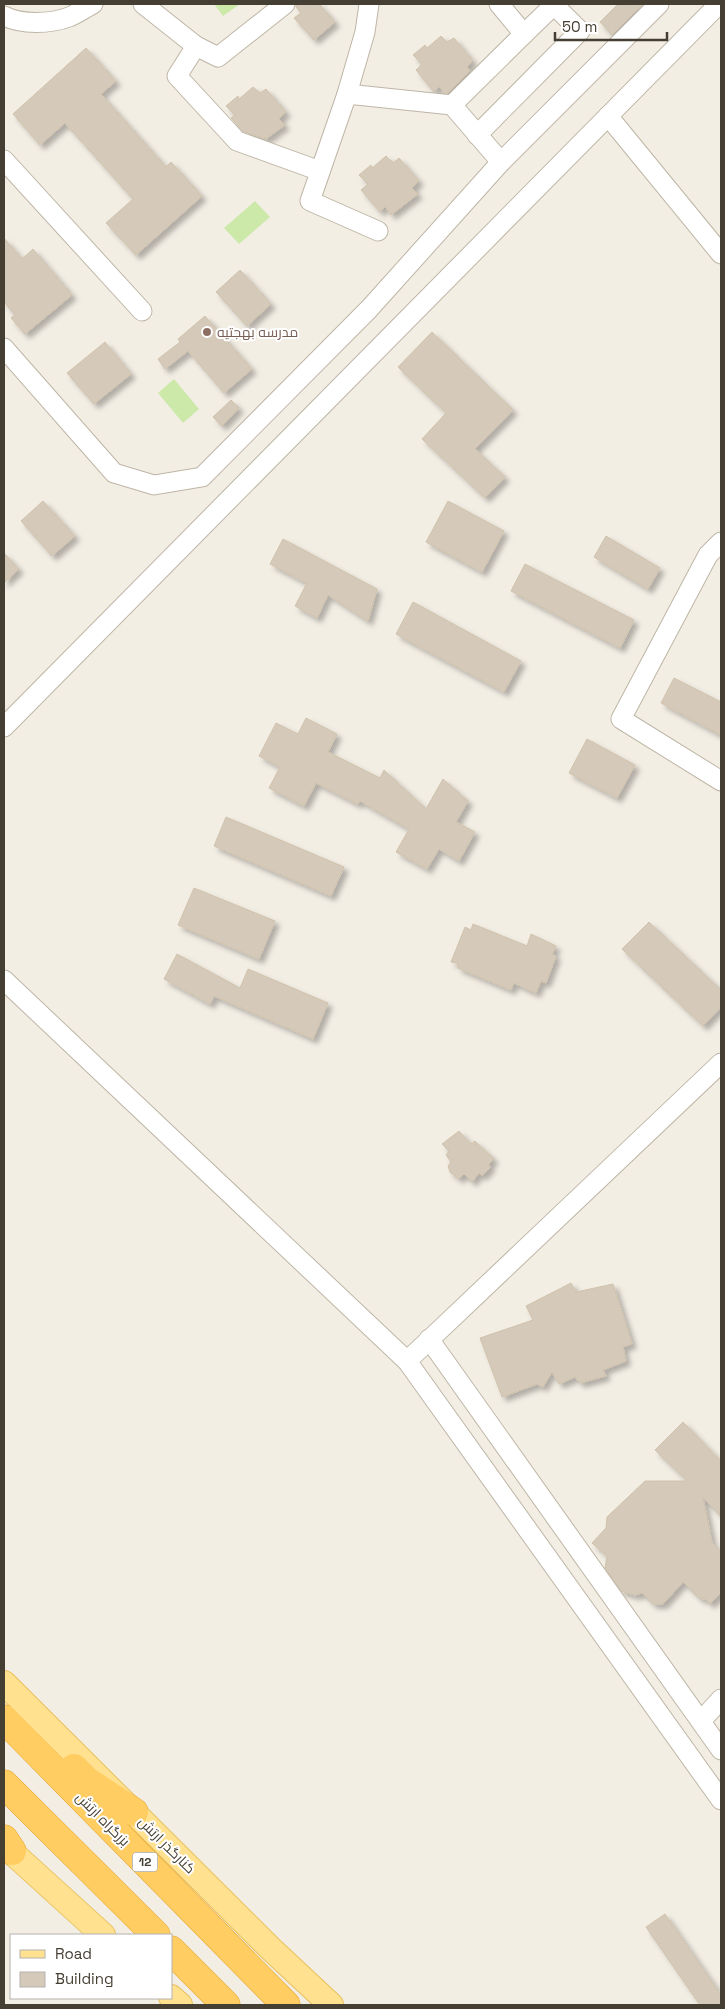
<svg xmlns="http://www.w3.org/2000/svg" width="725" height="2009" font-family="'Space Grotesk',Cairo,sans-serif">
	<defs>
		<filter id="shadow"><feDropShadow dx="4.5" dy="4.5" stdDeviation="2.5" flood-color="#0004"/></filter>
	</defs>
	<rect width="100%" height="100%" fill="#f3eee4"/>
	<g fill="#cce9aa">
		<path d="M214 4H240L223 16Z"/>
		<path d="M255 201 270 217 239 244 224 228Z"/>
		<path d="M174 379 199 409 183 423 158 393Z"/>
	</g>
	<g fill="#d5cab9" stroke="#d0c2ac" filter="url(#shadow)">
		<path d="M296 4H319L335 22 314 40 294 18 301 13 296 7Z"/>
		<path d="M618 4H643L612 35 600 22Z"/>
		<path d="M441 36 447 42 454 38 473 61 467 67 470 71 448 93H444L439 86 434 92 416 70 422 64 413 55 425 45 427 48Z"/>
		<path d="M86 48 116 81 101 94 166 167 171 162 202 196 136 255 106 223 133 199 65 123 40 145 13 114Z"/>
		<path d="M253 87 260 93 266 89 286 112 279 119 285 125 266 139 243 131 231 118 235 115 226 106 238 96 239 99Z"/>
		<path d="M386 156 393 163 399 158 419 181 412 188 418 194 391 215 385 206 380 212 361 190 368 184 359 175 371 165 372 168Z"/>
		<path d="M4 238 22 259 33 249 72 295 25 334 11 318 15 315 4 302Z"/>
		<path d="M240 270 271 304 247 326 216 292Z"/>
		<path d="M205 316 252 369 224 393 188 351 165 369 158 359 180 342 178 339Z"/>
		<path d="M432 332 513 410 475 449 505 477 485 498 422 439 446 413 398 367Z"/>
		<path d="M105 342 131 374 94 404 67 373Z"/>
		<path d="M231 400 239 408 222 426 213 417Z"/>
		<path d="M43 501 75 536 52 556 21 521Z"/>
		<path d="M448 501 504 531 482 572 426 542Z"/>
		<path d="M606 536 660 568 648 589 594 557Z"/>
		<path d="M283 539 377 589 368 621 328 595 317 618 295 606 307 583 270 564Z"/>
		<path d="M4 553 19 569 4 583Z"/>
		<path d="M525 564 634 620 620 648 511 591Z"/>
		<path d="M413 602 521 661 504 692 396 634Z"/>
		<path d="M674 678 721 702V735L661 703Z"/>
		<path d="M306 718 337 734 328 752 380 778 384 770 426 809 443 779 468 801 456 822 475 832 459 861 439 849 427 869 396 852 409 829 360 801 358 804 316 783 304 806 269 788 280 767 259 756 276 723 298 734Z"/>
		<path d="M587 739 635 765 617 798 569 773Z"/>
		<path d="M226 817 344 867 331 896 214 846Z"/>
		<path d="M194 888 275 921 259 959 178 925Z"/>
		<path d="M649 922 721 990V1007L703 1026 622 949Z"/>
		<path d="M473 924 527 946 531 934 556 946 552 954 556 956 546 983 541 981 536 993 514 983 511 990 458 968V963L451 962 465 927 471 930Z"/>
		<path d="M177 954 240 988 248 969 328 1003 313 1039 214 996 210 1004 164 979Z"/>
		<path d="M459 1131 471 1144 475 1141 494 1159 489 1164 490 1168 482 1176 479 1173 472 1182 464 1174 459 1179 450 1172 448 1166 451 1162 446 1155 449 1151 442 1144Z"/>
		<path d="M571 1283 576 1292 613 1284 632 1344 623 1347 626 1361 603 1370 606 1376 580 1383 575 1377 559 1384 552 1372 543 1387 537 1384 502 1397 480 1338 533 1320 526 1306Z"/>
		<path d="M683 1422 721 1461V1516L703 1498 712 1542 721 1553V1593L710 1604 705 1599 699 1598 683 1582 663 1604H653L642 1593 635 1595 621 1591 605 1568 607 1556 592 1543 606 1528 607 1517 645 1481H687L655 1450Z"/>
		<path d="M665 1914 721 1995V2005H700L646 1927Z"/>
	</g>
	<g fill="none" stroke-linecap="round" stroke-linejoin="round">
		<g stroke="#beb6a6" stroke-width="21">
			<g id="minor">
				<path d="M143 4 196 46 177 76 237 141 320 171"/>
				<path d="M4 16C22 25 50 24 69 17 77 14 85 8 93 4"/>
				<path d="M524 34 555 4"/>
				<path d="M196 46 218 57 285 4"/>
				<path d="M347 94 365 32 369 4"/>
				<path d="M452 105 524 34 499 4"/>
				<path d="M608 116 721 254"/>
				<path d="M477 135 580 31 554 5"/>
				<path d="M4 160 142 311"/>
				<path d="M378 231 310 201 347 94 452 105 501 162"/>
				<path d="M4 348 114 473 154 485 202 477 369 309 501 162 659 4"/>
				<path d="M721 542 708 555 621 719 721 781"/>
				<path d="M4 727 719 4"/>
				<path d="M4 980 407 1361 721 1800"/>
				<path d="M429 1339 721 1750"/>
				<path d="M407 1361 721 1063"/>
				<path d="M701 1721 721 1699"/>
			</g>
		</g>
		<g stroke="#e8c05c" stroke-width="26">
			<g id="major">
				<path d="M4 1683 270 1948 331 2005"/>
				<path d="M4 1842 16 1856 103 1935"/>
				<path d="M171 1997 180 2005"/>
			</g>
		</g>
		<g stroke="#e4a32d" stroke-width="29">
			<g id="highway">
				<path d="M4 1719 286 2005"/>
				<path d="M74 1768 87 1781 134 1812"/>
				<path d="M4 1784 156 1935"/>
				<path d="M4 1839 12 1851"/>
				<path d="M171 1950 226 2005"/>
			</g>
		</g>
		<use href="#minor" stroke="#fff" stroke-width="19"/>
		<use href="#major" stroke="#ffe190" stroke-width="24"/>
		<use href="#highway" stroke="#ffcd62" stroke-width="28"/>
	</g>
	<circle fill="#8d6e63" stroke="#fff" stroke-width="2" cx="207" cy="332" r="5"/>
	<g text-anchor="middle" stroke-width="4" stroke-linejoin="round" paint-order="stroke">
		<rect fill="#fff" stroke="#7d7870" stroke-width="1" x="132.5" y="1852.5" width="25" height="19" rx="4"/>
		<g font-size="12" font-weight="bold" fill="#453e33">
			<text x="145" y="1866">12</text>
		</g>
		<g font-size="14" fill="#785e54" stroke="#fff" text-anchor="start">
			<text x="217" y="337">مدرسه بهجتیه</text>
		</g>
		<g font-size="14" fill="#453e33" stroke="#fff">
			<text transform="translate(103 1819) rotate(45)" y="5">بزرگراه ارتش</text>
			<text transform="translate(167 1845) rotate(45)" y="5">کنارگذر ارتش</text>
		</g>
	</g>
	<rect width="725" height="2009" fill="none" stroke="#453e33" stroke-width="10"/>
	<rect x="10" y="1934" width="162" height="65" fill="#ffffff" stroke="#b5b2ad"/>
	<rect x="20" y="1950" width="25" height="8" fill="#ffe190" stroke="#b5b2ad"/>
	<text x="55" y="1959" font-size="15" fill="#453e33">Road</text>
	<rect x="20" y="1972" width="25" height="15" fill="#d5cab9" stroke="#b5b2ad"/>
	<text x="55" y="1984" font-size="15" fill="#453e33">Building</text>
	<path d="M555 32v8h112v-8" fill="none" stroke="#453e33" stroke-width="2.5"/>
	<text x="562" y="32" font-size="15" fill="#453e33" stroke="#ffffff" stroke-width="4" paint-order="stroke">50 m</text>
</svg>
